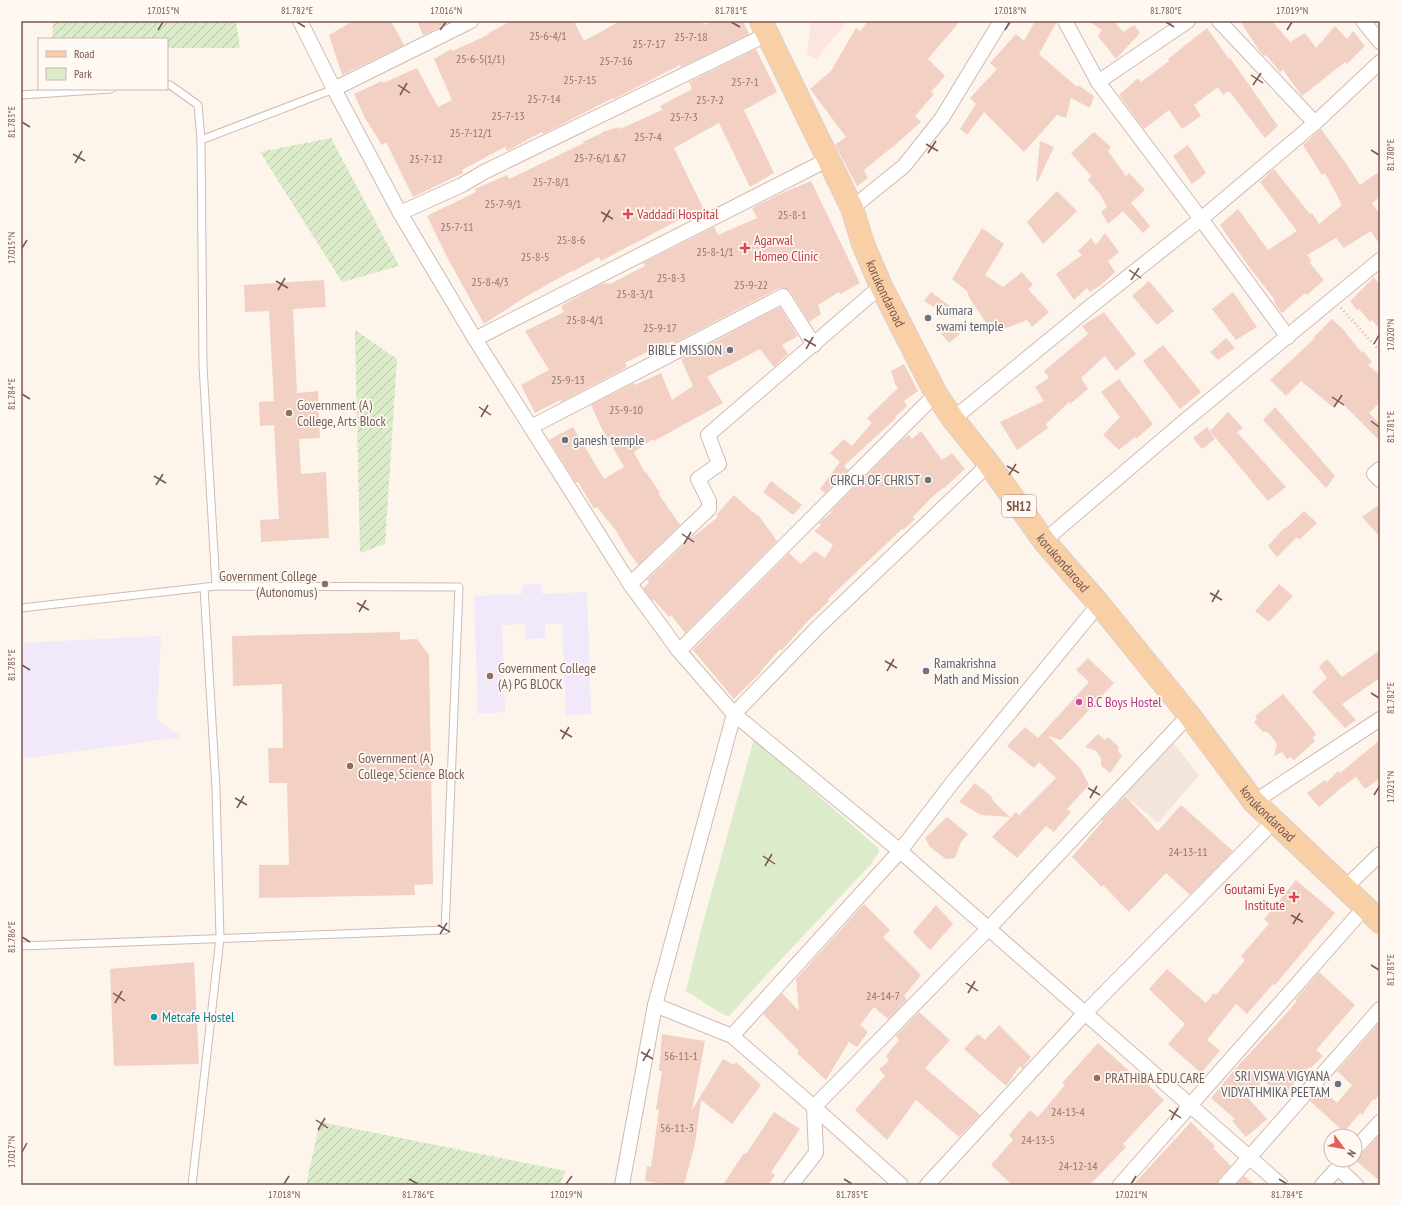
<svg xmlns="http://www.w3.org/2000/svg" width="1401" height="1206" font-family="'PT Sans Narrow',sans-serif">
	<defs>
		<pattern id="garden-furrows" width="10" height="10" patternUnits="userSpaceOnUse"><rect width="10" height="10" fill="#dcebc9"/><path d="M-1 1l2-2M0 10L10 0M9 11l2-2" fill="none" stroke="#b7c1a5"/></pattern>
	</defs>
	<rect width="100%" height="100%" fill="#fdf4ec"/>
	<path fill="#f4e5da" d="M1172 742 1199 775 1158 823 1123 794Z"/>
	<path fill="#fce5e0" d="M811 21H847L817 59 807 55Z"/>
	<g fill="#f1e8fa">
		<path d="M541 584 542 594 587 592 591 714 566 715 562 624H545V638L525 639V624L502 625 505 712 478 714 474 596 522 594V585Z"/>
		<path d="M161 636 157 719 181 737 21 759V643Z"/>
	</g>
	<path fill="#dcebc9" d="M754 739 878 848 879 852 871 864 771 970 729 1016 724 1015 686 991 700 934Z"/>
	<g fill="url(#garden-furrows)">
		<path d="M53 21H236L240 48H167V39H52Z"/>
		<path d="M331 138 399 266 342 282 260 152Z"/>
		<path d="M355 330 397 359 385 544 360 553Z"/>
		<path d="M320 1122 566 1171 559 1185H306Z"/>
	</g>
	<g fill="#f2d0c4">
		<path d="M353 21H391L404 45 342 75 329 35Z"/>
		<path d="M417 21H452L423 35Z"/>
		<path d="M511 21H574L584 41 620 21H702L704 25 712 21H743L749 34 681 67 680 65 614 99 613 98 543 134 542 132 507 151 505 147 462 170 463 173 413 197 386 142 382 145 365 118 354 94 382 81 383 83 417 68 438 107 452 100 434 59 451 49 452 51 488 35 487 34Z"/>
		<path d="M868 21H960L928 59 945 76 931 92 934 94 915 116 921 122 896 144 864 170 868 178 857 186 835 145 846 137 810 89 831 71 856 28 860 31Z"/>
		<path d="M1035 21H1057L1039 54 1077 87 1078 85 1094 96 1090 108 1071 98 1066 118 1057 115 1024 152 984 112 967 135 960 129 976 104 970 98 997 69 990 63 1016 34 1024 41Z"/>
		<path d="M1089 21H1114L1123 32 1134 25 1140 33 1116 59 1098 36 1102 30Z"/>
		<path d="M1240 21H1272L1290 42 1305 33 1316 48 1335 26 1347 39 1353 31 1365 46 1347 64 1345 62 1302 96 1283 70 1280 72 1266 55 1264 56 1260 52Z"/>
		<path d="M1207 28 1229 59 1230 58 1278 126 1265 138 1229 91 1223 95 1218 87 1194 105 1201 116 1182 129 1169 110 1144 129 1119 95 1138 78 1141 82 1169 61 1168 59Z"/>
		<path d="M756 49 777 92 744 110 774 173 750 187 719 123 674 148 705 212 694 218 692 213 601 261 599 257 572 272V271L527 296 484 324 447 257 427 216 476 192 475 189 507 175 509 179 584 143 583 142 602 133V132L619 127 620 129 662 110 660 106 692 89 689 82Z"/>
		<path d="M1321 129 1347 165 1360 185 1380 171V197L1372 203 1380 214V245L1371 231 1344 248 1336 238 1307 255 1312 261 1309 262 1324 280 1307 295 1305 293 1282 313 1273 301 1275 300 1247 264 1220 225 1238 209 1268 250 1297 231 1260 182 1274 169 1310 214 1312 213 1319 224 1342 205 1325 173 1322 175 1303 145Z"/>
		<path d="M1094 132 1111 147 1108 151 1126 176 1129 173 1145 190 1131 203 1150 226 1143 233 1123 211 1108 224 1101 212 1107 207 1100 194 1088 180 1091 176 1071 153Z"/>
		<path d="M1040 141 1054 147 1038 181H1036Z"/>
		<path d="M1188 145 1206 173 1192 184 1173 156Z"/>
		<path d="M811 181 860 283 840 294 839 292 818 305 821 314 809 322 790 291 784 288H779L674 343 673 341 660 347 659 346 625 363 627 367 563 401 561 402 560 400 535 413 521 385 549 370 525 331 564 312 561 306 597 286 605 283 610 284 645 266 643 263 714 227 718 235 757 218 752 208 780 194Z"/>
		<path d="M1057 191 1077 211 1043 244 1027 222Z"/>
		<path d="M982 228 1004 244 985 275 1003 287 1022 272 1033 285 1028 289 1049 312 1032 327 1027 320 996 332 988 323 987 324 970 299 967 291 952 279Z"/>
		<path d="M1105 233 1119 252 1108 261 1115 272 1101 285 1090 292 1087 288 1074 300 1056 274 1082 255 1078 251 1091 238 1096 245Z"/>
		<path d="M1374 277 1380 285V330L1372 320 1370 322 1359 309 1357 310 1350 301Z"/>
		<path d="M324 280 326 307 293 309 297 393 318 391 320 438 299 439 301 474 326 472 329 538 261 542 260 520 279 519 274 425 260 426 259 402 274 401 269 311 245 312 244 285Z"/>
		<path d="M1149 281 1174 311 1157 325 1132 296Z"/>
		<path d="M931 292 958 312 953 318 924 301Z"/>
		<path d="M1233 292 1257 327 1236 340 1212 309Z"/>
		<path d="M780 307 798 336 782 345 788 354 779 362 774 367 760 349 707 377 723 403 654 441 653 439 634 452 645 473 646 472 660 493H658L680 525 638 565 626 548 617 532 597 507 594 509 578 482 576 483 549 440 573 427 604 479 624 467 602 429 591 405 634 383 635 385 661 373 672 400 693 386 681 359Z"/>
		<path d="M1104 312 1136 354 1116 371 1105 356 1081 378 1088 389 1070 404 1069 402 1046 424 1048 428 1017 450 1000 422 1044 401 1035 387 1049 378 1044 371 1088 334 1082 326Z"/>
		<path d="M1332 319 1346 332H1345L1362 353 1363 351 1372 362 1368 365 1380 375V402L1369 413 1380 424V441L1339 400 1333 407 1301 381 1286 396 1270 380 1315 338 1314 337Z"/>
		<path d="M951 325 960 334 949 343 941 334Z"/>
		<path d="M1226 338 1235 348 1218 360 1210 352Z"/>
		<path d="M1163 345 1201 392 1180 409 1143 361Z"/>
		<path d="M904 364 918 391 904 401 907 406 895 417 896 418 844 466 848 470 825 493 820 489 840 462 830 453 844 439 852 446 872 423 867 418 898 388 894 383 895 382 891 371Z"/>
		<path d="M1119 379 1153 424 1136 439 1135 437 1119 450 1103 435 1120 417 1101 392Z"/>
		<path d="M1275 407 1335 476 1326 488 1263 420Z"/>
		<path d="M1228 412 1243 428 1237 432 1286 487 1268 501 1210 431Z"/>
		<path d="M1207 427 1215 439 1202 449 1193 438Z"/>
		<path d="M921 431 942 460 952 453 965 469 944 488H943L931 498 913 517 915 519 903 530 902 529 828 599 829 601 807 622 781 651 780 649 761 671V672L734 699 693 650 789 553 801 564 815 551 825 558 833 545 814 531 821 525 819 523 832 512 831 511 902 440 909 435 912 439Z"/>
		<path d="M771 481 802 505 793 515 763 492Z"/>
		<path d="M734 495 751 511 759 516 777 541 685 633 671 615 669 617 654 600 653 601 643 588 649 583 647 580 690 539 718 517 716 515Z"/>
		<path d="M1380 504V537L1362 517Z"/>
		<path d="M1304 511 1317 523 1299 540 1297 537 1277 557 1268 546 1284 528 1285 529Z"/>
		<path d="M1279 584 1293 596 1269 622 1255 611Z"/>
		<path d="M400 632V640L417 639 429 655 433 884 414 885 415 895 259 898V865H289L287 783H269L268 748H283L282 684 233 686 232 636Z"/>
		<path d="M1380 650V678L1342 704 1356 720 1345 728 1312 692 1327 678 1319 667 1327 659 1342 677Z"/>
		<path d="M1088 658 1114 683 1061 740 1048 736 1080 768 1089 785 1067 809 1071 812 1054 832 1046 826 1017 858 992 837 1016 812 1019 815 1056 778 1039 762 1034 768 1007 746 1025 727 1038 738 1089 682 1076 670Z"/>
		<path d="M1283 694 1316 734 1313 737 1315 741 1294 760 1290 757 1287 759 1282 752 1274 756 1277 744 1271 736 1267 732H1263L1254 722 1257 719 1255 716Z"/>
		<path d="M1098 734 1105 740 1108 737 1119 747 1118 751 1122 756 1110 773 1101 766V758L1096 751 1085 747Z"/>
		<path d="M1380 740V778L1365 789 1356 777 1341 788 1319 807 1307 793 1325 780 1327 782 1338 771 1340 773Z"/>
		<path d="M975 783 991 796 994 802 1010 817 981 815 959 802Z"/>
		<path d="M1125 796 1158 831 1181 805 1233 851 1190 895 1166 873 1129 912 1103 885 1102 887 1072 857 1103 821 1102 820Z"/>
		<path d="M947 817 968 834 961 842 955 858 946 859 930 847 925 838Z"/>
		<path d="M1296 880 1335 913 1275 985 1273 984 1247 1014 1236 1004 1207 1040 1220 1051 1201 1073 1168 1044 1185 1024 1149 989 1167 969 1206 1003 1214 993 1216 995 1245 960 1241 956 1269 924 1264 919Z"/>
		<path d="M864 904 890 930 883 937 921 975 904 996 907 1000 888 1019 874 1007 860 1025 868 1032 857 1047 849 1042 826 1080 797 1053 799 1051 763 1014 782 993 799 1011 796 979Z"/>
		<path d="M936 905 953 924 930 950 913 932Z"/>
		<path d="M194 962 199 1064 114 1066 110 969Z"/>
		<path d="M1319 972 1355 1005 1316 1050 1323 1056 1311 1068 1309 1067 1282 1097 1263 1080 1248 1098 1267 1119 1246 1137 1232 1121 1235 1119 1211 1098 1236 1068 1284 1016 1297 1001 1295 1000Z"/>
		<path d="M919 1012 950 1040 925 1068 980 1115 959 1137 916 1100 887 1140 855 1110 885 1076 879 1069 889 1061 886 1056 899 1040 896 1036Z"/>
		<path d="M1380 1022V1093L1375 1100 1373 1099 1362 1115 1360 1113 1344 1132 1310 1101 1321 1089 1337 1103 1352 1085 1337 1071Z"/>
		<path d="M999 1025 1031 1057 1022 1069 1020 1066 1006 1086 964 1049 978 1034 985 1040Z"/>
		<path d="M662 1034 705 1041 692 1110 723 1059 734 1065 736 1062 761 1085 732 1124 701 1100 695 1144 684 1185H671L645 1181 647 1166 651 1167 659 1110 656 1109 662 1071H659Z"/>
		<path d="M1098 1043 1136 1077 1138 1075 1164 1100 1123 1144 1126 1147 1090 1185H1012L991 1165 1013 1140 1009 1135 1030 1110 1038 1117 1065 1085 1062 1083Z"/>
		<path d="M774 1112 800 1129 771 1172 775 1175 768 1185H723L744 1153 746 1154Z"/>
		<path d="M1191 1122 1215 1146 1213 1148 1231 1166 1219 1179 1217 1185H1133Z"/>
		<path d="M1380 1135V1181L1355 1160V1157L1361 1155Z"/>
		<path d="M1244 1176 1255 1185H1236Z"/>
	</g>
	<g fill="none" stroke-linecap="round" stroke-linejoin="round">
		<g stroke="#d0bab0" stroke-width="9">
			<g id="service">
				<path d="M167 85H170L198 105 201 140 334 89"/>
				<path d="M21 95 111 89"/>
				<path d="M21 608 216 586 203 366 201 140"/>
				<path d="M21 946 445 930 459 587 216 586"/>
				<path d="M192 1185 220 938 216 789 204 587"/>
			</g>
		</g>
		<g stroke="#d0bab0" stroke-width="16">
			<g id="minor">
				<path d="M300 21 334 89 400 213 475 339 630 584 679 651 734 714 655 1005 622 1185"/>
				<path d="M1219 21 1315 123"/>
				<path d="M1363 21 1380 42"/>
				<path d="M1098 82 1188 21"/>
				<path d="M334 89 471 21"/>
				<path d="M852 208 904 166 942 118 1001 21"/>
				<path d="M400 213 462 185 484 172 768 34"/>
				<path d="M1288 337 1201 219 1315 123 1380 62"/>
				<path d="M475 339 829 159"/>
				<path d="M953 419 1091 306 1201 219 1098 82 1065 21"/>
				<path d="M531 427 783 296 814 345"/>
				<path d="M989 464 817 628 734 714 900 851 1281 1185"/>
				<path d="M1380 469 1374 474 1380 480"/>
				<path d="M1044 541 1181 424 1380 260"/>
				<path d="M630 584 709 509V501L698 479 719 464 708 435 881 286"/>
				<path d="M679 651 936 394"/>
				<path d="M1254 802 1380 719"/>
				<path d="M1345 888 1380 854"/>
				<path d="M655 1005 732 1036 814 1107 901 1185"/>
				<path d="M732 1036 900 851 952 783 1099 604"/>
				<path d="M1355 1149 1380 1122"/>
				<path d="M1338 1168 1356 1185"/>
				<path d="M791 1185 816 1153 814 1107 989 928 1189 715"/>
				<path d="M927 1185 1086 1012 1274 821"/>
				<path d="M1120 1185 1365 907"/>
				<path d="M1225 1185 1380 1009"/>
				<path d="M1322 1185 1345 1160"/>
			</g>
		</g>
		<g stroke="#d9d0cd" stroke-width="24">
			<g id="primary">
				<path id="s1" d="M761 21 852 208 863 244 881 286 936 394 953 419 989 464 1044 541 1099 604 1189 715 1254 802 1365 907 1380 922"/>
			</g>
		</g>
		<path stroke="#d8b2a6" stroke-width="2.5" stroke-dasharray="1 3" stroke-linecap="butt" d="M1341 308 1380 351"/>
		<use href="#service" stroke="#fff" stroke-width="7"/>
		<use href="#minor" stroke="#fff" stroke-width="14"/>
		<use href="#primary" stroke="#f9cfa6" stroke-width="22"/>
	</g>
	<path fill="none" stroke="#79574e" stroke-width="1.5" d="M297 22 305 27M731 22 740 27M1166 22 1174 27M158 30 163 22M440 30 446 22M1005 30 1010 22M1287 30 1292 22M1251 75 1263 83M398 85 410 93M1253 85 1261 73M400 95 407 83M22 122 30 127M926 144 938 151M1371 150 1379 155M928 153 936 141M73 154 85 161M75 163 82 151M601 212 613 219M603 222 610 210M22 248 27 240M1129 270 1141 278M1131 280 1139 268M276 281 288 288M278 290 285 278M804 339 816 346M1374 344 1379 335M806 349 813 337M22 394 30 399M1332 397 1344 405M479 407 491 415M1334 407 1342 395M481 417 488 405M1371 421 1379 427M1007 466 1019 473M1009 475 1016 464M154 476 166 483M156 485 163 474M682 534 694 542M684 544 691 532M1210 593 1222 600M1212 602 1219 590M357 603 369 610M359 612 366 600M885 661 897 668M22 665 30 670M887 671 894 659M1371 693 1379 698M560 730 572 737M562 739 569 727M1088 788 1100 795M1374 795 1379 787M235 798 247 805M1090 798 1097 786M237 808 244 796M763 856 775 864M765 866 772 854M1291 915 1303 922M1293 924 1300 913M438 925 450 932M440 934 447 923M22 937 30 942M1371 965 1379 970M966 983 978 991M113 993 125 1001M968 993 975 981M115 1003 122 991M641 1052 653 1059M643 1061 650 1049M1169 1110 1181 1118M316 1120 328 1128M1171 1120 1178 1108M318 1130 325 1118M22 1152 27 1143M409 1179 418 1184M844 1179 852 1184M1279 1179 1287 1184M284 1184 289 1176M566 1184 572 1176M1131 1184 1136 1176"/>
	<g fill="#e0444e" stroke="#fff8f3" stroke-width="1.5">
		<path d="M626 208h4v4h4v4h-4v4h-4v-4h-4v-4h4z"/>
		<path d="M743 242h4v4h4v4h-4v4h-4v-4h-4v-4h4z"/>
		<path d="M1292 891h4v4h4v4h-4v4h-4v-4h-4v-4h4z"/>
	</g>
	<g fill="#6b7280" stroke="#fff8f3" stroke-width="1.5">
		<circle cx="928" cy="318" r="4"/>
		<circle cx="730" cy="350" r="4"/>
		<circle cx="565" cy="440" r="4"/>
		<circle cx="928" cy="480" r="4"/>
		<circle cx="926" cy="671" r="4"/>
		<circle cx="1338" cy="1084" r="4"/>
	</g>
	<g fill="#8d6e63" stroke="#fff8f3" stroke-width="1.5">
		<circle cx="289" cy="413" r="4"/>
		<circle cx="325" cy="584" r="4"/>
		<circle cx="490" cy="676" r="4"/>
		<circle cx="350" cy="766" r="4"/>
		<circle cx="1097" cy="1078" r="4"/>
	</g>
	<circle fill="#d1479c" stroke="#fff8f3" stroke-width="1.5" cx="1079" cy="702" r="4"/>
	<circle fill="#0f9aa8" stroke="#fff8f3" stroke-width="1.5" cx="154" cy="1017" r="4"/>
	<g text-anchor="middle" stroke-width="3.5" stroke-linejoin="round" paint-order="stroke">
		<g font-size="12" fill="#97756c">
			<text x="548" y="40">25-6-4/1</text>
			<text x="691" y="41">25-7-18</text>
			<text x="649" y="48">25-7-17</text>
			<text x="480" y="63">25-6-5(1/1)</text>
			<text x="616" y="65">25-7-16</text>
			<text x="580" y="84">25-7-15</text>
			<text x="745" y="86">25-7-1</text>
			<text x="544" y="103">25-7-14</text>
			<text x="710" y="104">25-7-2</text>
			<text x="508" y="120">25-7-13</text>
			<text x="684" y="121">25-7-3</text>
			<text x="471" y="137">25-7-12/1</text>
			<text x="648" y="141">25-7-4</text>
			<text x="600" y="162">25-7-6/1 &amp;7</text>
			<text x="426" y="163">25-7-12</text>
			<text x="551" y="186">25-7-8/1</text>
			<text x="503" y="208">25-7-9/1</text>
			<text x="792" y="219">25-8-1</text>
			<text x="457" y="231">25-7-11</text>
			<text x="571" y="244">25-8-6</text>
			<text x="715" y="256">25-8-1/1</text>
			<text x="535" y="261">25-8-5</text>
			<text x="671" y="282">25-8-3</text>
			<text x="490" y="286">25-8-4/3</text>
			<text x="751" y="289">25-9-22</text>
			<text x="635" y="298">25-8-3/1</text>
			<text x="585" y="324">25-8-4/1</text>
			<text x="660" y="332">25-9-17</text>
			<text x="568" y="384">25-9-13</text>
			<text x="626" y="414">25-9-10</text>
			<text x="1188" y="856">24-13-11</text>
			<text x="883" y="1000">24-14-7</text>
			<text x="681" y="1060">56-11-1</text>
			<text x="1068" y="1116">24-13-4</text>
			<text x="677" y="1132">56-11-3</text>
			<text x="1038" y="1144">24-13-5</text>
			<text x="1078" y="1170">24-12-14</text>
		</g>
		<rect fill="#fff8f3" stroke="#a18780" stroke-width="1" x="1002" y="495" width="34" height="22" rx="3"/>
		<g font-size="13" font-weight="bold" fill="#79574e">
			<text x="1019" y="511">SH12</text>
		</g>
		<g font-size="14" fill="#be3a42" stroke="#fff8f3" text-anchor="start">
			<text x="637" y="219">Vaddadi Hospital</text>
			<text x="754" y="245">Agarwal<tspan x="754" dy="16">Homeo Clinic</tspan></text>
			<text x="1285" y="894" text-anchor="end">Goutami Eye<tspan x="1285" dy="16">Institute</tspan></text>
		</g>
		<g font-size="14" fill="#79574e" stroke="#fff8f3">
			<text dy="5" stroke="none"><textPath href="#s1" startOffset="300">korukondaroad</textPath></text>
			<text dy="5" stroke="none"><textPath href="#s1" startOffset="624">korukondaroad</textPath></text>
			<text dy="5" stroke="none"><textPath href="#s1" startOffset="948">korukondaroad</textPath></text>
		</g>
		<g font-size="14" fill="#5b616d" stroke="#fff8f3" text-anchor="start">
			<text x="936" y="315">Kumara<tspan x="936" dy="16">swami temple</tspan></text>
			<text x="722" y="355" text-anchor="end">BIBLE MISSION</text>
			<text x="573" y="445">ganesh temple</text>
			<text x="920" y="485" text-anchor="end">CHRCH OF CHRIST</text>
			<text x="934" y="668">Ramakrishna<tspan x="934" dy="16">Math and Mission</tspan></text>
			<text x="1330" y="1081" text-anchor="end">SRI VISWA VIGYANA<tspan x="1330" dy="16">VIDYATHMIKA PEETAM</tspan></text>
		</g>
		<g font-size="14" fill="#785e54" stroke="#fff8f3" text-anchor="start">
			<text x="297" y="410">Government (A)<tspan x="297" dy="16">College, Arts Block</tspan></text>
			<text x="317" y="581" text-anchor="end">Government College<tspan x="317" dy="16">(Autonomus)</tspan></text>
			<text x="498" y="673">Government College<tspan x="498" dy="16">(A) PG BLOCK</tspan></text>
			<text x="358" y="763">Government (A)<tspan x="358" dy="16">College, Science Block</tspan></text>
			<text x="1105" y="1083">PRATHIBA.EDU.CARE</text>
		</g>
		<g font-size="14" fill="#b23c85" stroke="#fff8f3" text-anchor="start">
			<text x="1087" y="707">B.C Boys Hostel</text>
		</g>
		<g font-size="14" fill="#0d838f" stroke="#fff8f3" text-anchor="start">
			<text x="162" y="1022">Metcafe Hostel</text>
		</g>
	</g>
	<rect width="1401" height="1206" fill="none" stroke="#fff8f3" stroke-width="44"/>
	<rect x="38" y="38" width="130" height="52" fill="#fff8f3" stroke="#c9b8b1"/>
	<rect x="46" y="51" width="20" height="6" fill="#f9cfa6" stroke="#c9b8b1"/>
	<text x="74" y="58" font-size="12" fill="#79574e">Road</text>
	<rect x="46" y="68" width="20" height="12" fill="#dcebc9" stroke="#c9b8b1"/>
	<text x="74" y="78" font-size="12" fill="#79574e">Park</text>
	<g transform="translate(1343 1148) rotate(122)"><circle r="19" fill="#fff8f3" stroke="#c9b8b1"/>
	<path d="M0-3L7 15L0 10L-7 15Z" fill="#e45f54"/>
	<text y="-6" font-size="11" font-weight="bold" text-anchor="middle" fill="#79574e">N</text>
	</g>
	<rect x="22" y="22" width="1357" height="1162" fill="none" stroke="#79574e" stroke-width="1.5"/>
	<g font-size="10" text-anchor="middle" fill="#79574e">
		<text x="163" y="14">17.015°N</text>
		<text x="297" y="14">81.782°E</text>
		<text x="446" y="14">17.016°N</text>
		<text x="731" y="14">81.781°E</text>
		<text x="1010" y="14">17.018°N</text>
		<text x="1166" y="14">81.780°E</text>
		<text x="1292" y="14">17.019°N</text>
		<text transform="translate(11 122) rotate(-90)" y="4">81.783°E</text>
		<text transform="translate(1390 155) rotate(-90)" y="4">81.780°E</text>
		<text transform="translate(11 248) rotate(-90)" y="4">17.015°N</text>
		<text transform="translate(1390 335) rotate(-90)" y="4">17.020°N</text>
		<text transform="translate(11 394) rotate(-90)" y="4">81.784°E</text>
		<text transform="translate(1390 427) rotate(-90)" y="4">81.781°E</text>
		<text transform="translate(11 665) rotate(-90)" y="4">81.785°E</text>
		<text transform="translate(1390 698) rotate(-90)" y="4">81.782°E</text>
		<text transform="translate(1390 787) rotate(-90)" y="4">17.021°N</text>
		<text transform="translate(11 937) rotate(-90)" y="4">81.786°E</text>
		<text transform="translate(1390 970) rotate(-90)" y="4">81.783°E</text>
		<text transform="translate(11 1152) rotate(-90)" y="4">17.017°N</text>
		<text x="284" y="1198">17.018°N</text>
		<text x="418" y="1198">81.786°E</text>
		<text x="566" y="1198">17.019°N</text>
		<text x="852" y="1198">81.785°E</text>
		<text x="1131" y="1198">17.021°N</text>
		<text x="1287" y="1198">81.784°E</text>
	</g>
</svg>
